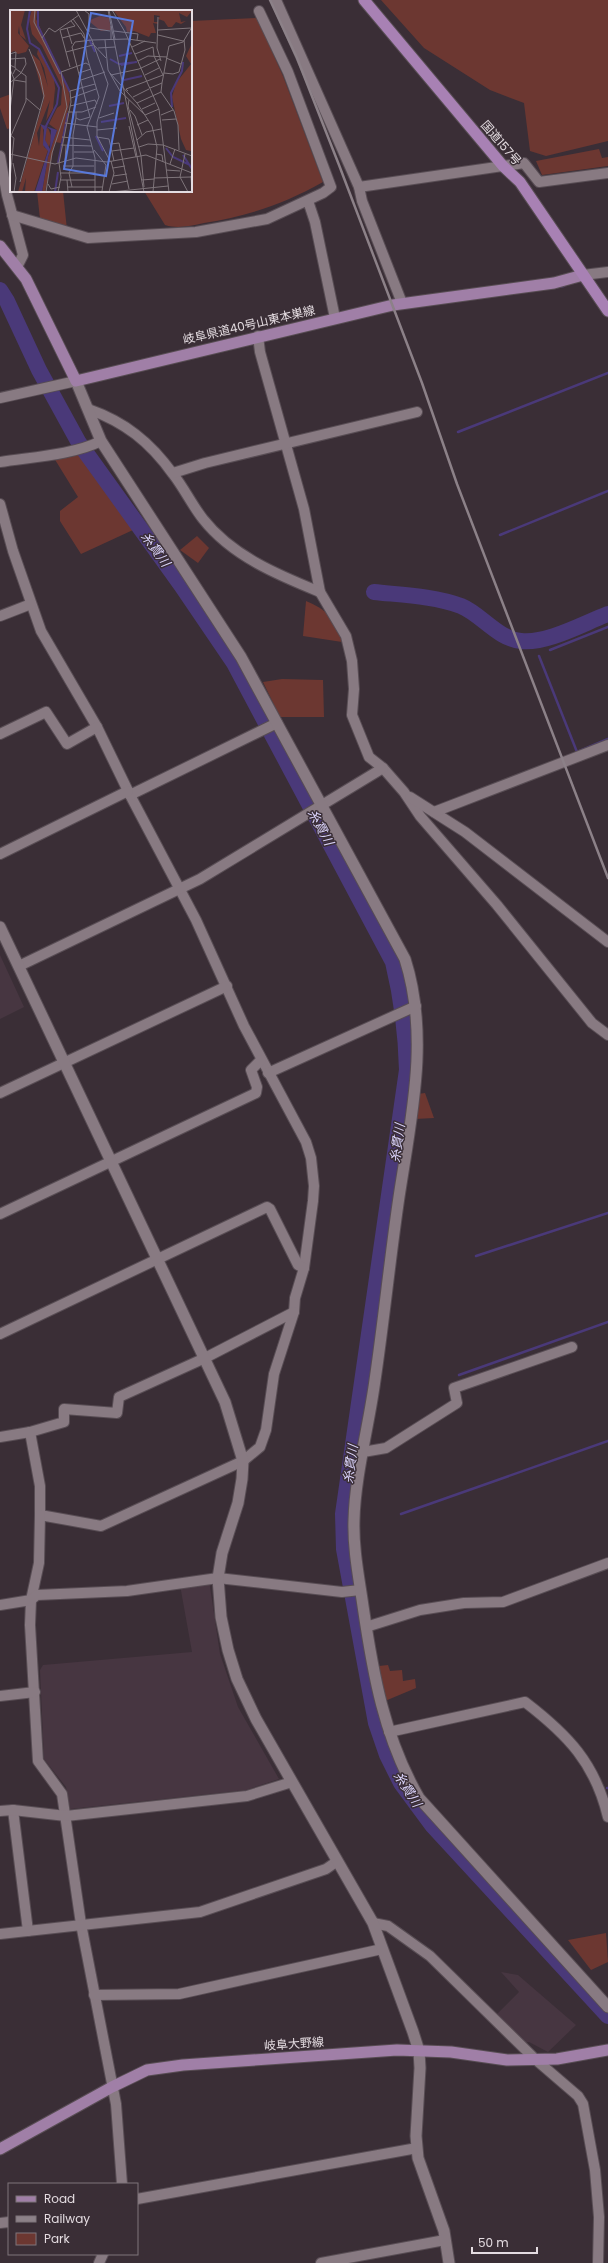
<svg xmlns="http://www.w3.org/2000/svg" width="608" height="2263" font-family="Poppins,'Noto Sans JP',sans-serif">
	<rect width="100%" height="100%" fill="#3a2e36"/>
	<g fill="#473641">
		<path d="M0 955 24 1007 0 1019Z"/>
		<path d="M209 1580 220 1654 238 1707 279 1779 246 1790 70 1809 66 1787 44 1759 40 1670 43 1665 192 1652 180 1585Z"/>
		<path d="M501 1972 518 1975 576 2025 548 2052 529 2042 525 2043 496 2015 519 1992Z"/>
	</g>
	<g fill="#6c3731">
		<path d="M381 0H608V141L546 156 530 151 524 103 490 90 424 48Z"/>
		<path d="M257 18 283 76 323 182C284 204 248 216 204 223 190 226 178 229 165 225L144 191H191V21Z"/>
		<path d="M11 94V128L7 129 0 108V98Z"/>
		<path d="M599 149 602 158 608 157V166L542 175 536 161Z"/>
		<path d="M37 191H63L67 230 40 219Z"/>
		<path d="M77 452 133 530 81 554 60 521V511L78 497 54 458Z"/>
		<path d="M197 536 209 548 198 563 180 550Z"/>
		<path d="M306 601C324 608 341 622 342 642L303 636Z"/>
		<path d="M282 679 323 680 324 717H280L263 682Z"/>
		<path d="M425 1093 434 1118 415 1119 418 1094Z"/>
		<path d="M388 1665 390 1671 402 1670 403 1681 415 1679 416 1688 385 1701 379 1666Z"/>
		<path d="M606 1933 608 1962 591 1970 568 1940Z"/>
	</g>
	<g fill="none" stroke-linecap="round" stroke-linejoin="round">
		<g stroke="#4a3979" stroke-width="2.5">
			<path d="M557 287 564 286"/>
			<path d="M458 432 608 373"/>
			<path d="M500 535 608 491"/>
			<path d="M550 650 608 627"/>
			<path d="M539 656 577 752 608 739"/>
			<path d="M476 1256 608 1213"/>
			<path d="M459 1375 608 1322"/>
			<path d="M401 1514 608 1441"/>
			<path d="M607 1788H608"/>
		</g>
		<g stroke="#4a3979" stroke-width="16">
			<path d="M0 290 7 301 39 370 79 443 181 585 234 663 393 962C402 999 406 1033 407 1070L343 1514 344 1549 376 1723 387 1755 401 1783 432 1825 608 2016"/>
			<path d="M374 592C402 595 434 596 461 606 481 614 498 639 521 641 547 644 584 623 608 614"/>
		</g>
		<g stroke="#584d54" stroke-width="12">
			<g id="minor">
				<path d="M276 0 359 187 362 201 402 303"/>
				<path d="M0 156 7 195 23 255 17 267"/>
				<path d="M359 187 524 163 539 182 608 173"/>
				<path d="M308 201 315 222 335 318"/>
				<path d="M12 215 88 238 196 232 267 219 323 193 331 187 288 72 259 11"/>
				<path d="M583 275 608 272"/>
				<path d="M258 336 260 352 304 509 320 592 346 636 352 661 354 689 352 715 369 757 383 768 404 792 420 816 497 905 592 1023 608 1035"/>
				<path d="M0 398 76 381"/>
				<path d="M88 409C125 422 150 442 173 474 184 488 192 505 203 519 232 556 278 575 320 592"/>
				<path d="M0 462C31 457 73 455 101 441"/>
				<path d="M173 473 205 463 417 412"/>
				<path d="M0 504 13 551 41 631 97 727 130 795 196 920 244 1026 306 1142 311 1158 314 1186 313 1201 304 1268 295 1298 294 1312 274 1374 266 1430 260 1447 243 1461 101 1526 40 1515V1486L30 1432"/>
				<path d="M0 616 31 604"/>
				<path d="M0 734 46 712 67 744 97 727"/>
				<path d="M130 795 277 723"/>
				<path d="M410 797 465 832 608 942"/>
				<path d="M434 812 608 745"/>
				<path d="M0 854 128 791"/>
				<path d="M19 966 200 879 383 768"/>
				<path d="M268 1073 416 1006"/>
				<path d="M0 1093 227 986"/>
				<path d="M0 1214 256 1093 257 1087 251 1070 261 1060"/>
				<path d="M0 1334 267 1207 270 1209 298 1265 304 1268"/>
				<path d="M0 1437 30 1432 64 1422V1409L117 1413 119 1397 205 1358 294 1312"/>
				<path d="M363 1452 386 1448 457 1403 454 1388 572 1347"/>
				<path d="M40 1515 39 1563 31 1600 30 1625 38 1761 62 1794 81 1924 116 2104 122 2184"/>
				<path d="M0 1605 31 1600 37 1595 127 1591 218 1578 342 1592 360 1590"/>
				<path d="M366 1627 420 1610 464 1603 503 1602 608 1563"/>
				<path d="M0 1696 35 1692"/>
				<path d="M389 1732 525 1702C568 1735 595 1763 608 1817"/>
				<path d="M13 1810 28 1931"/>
				<path d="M0 1811 13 1810 66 1816 247 1796 292 1782"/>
				<path d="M373 1923 388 1926 430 1956 535 2059 578 2096 583 2104 595 2170 599 2217 598 2263"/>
				<path d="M0 1934 200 1912 326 1869 336 1862"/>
				<path d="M94 1995 179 1994 382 1949"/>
				<path d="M137 2199 417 2148"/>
				<path d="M0 2223 9 2222"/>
				<path d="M99 2263 103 2254"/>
				<path d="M321 2263 445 2240"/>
			</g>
		</g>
		<g stroke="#584d54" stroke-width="13">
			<g id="tertiary">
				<path d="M76 381 101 441 241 657 405 959C430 1037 411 1118 399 1197 390 1258 384 1319 375 1380 369 1425 355 1476 354 1520 353 1549 359 1578 363 1606 373 1674 384 1737 419 1798L608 2007"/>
				<path d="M0 927 225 1402 243 1461 242 1479 238 1503 222 1553 218 1578 221 1617 228 1650 237 1679 256 1719 373 1923 413 2032 419 2051 420 2068 416 2136 418 2158 444 2231 449 2263"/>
			</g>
		</g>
		<g stroke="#584d54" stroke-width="13">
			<g id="primary">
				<path d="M0 246 26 279 76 381 393 305 554 283 583 275"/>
				<path d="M0 2149 112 2087 147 2070 183 2065 397 2050 451 2052 507 2060 557 2059 608 2050"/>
			</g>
		</g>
		<g stroke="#584d54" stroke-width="13">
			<path id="trunk" d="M364 0 503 166 520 182 608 311"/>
		</g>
		<use href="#minor" stroke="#887a82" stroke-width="10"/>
		<use href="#tertiary" stroke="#887a82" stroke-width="11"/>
		<use href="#primary" stroke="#a07fa7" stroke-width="11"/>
		<use href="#trunk" stroke="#a881b4" stroke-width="11"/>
		<path stroke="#8c8188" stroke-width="2.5" d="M270 0 297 58 339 165 422 383 457 484 608 878"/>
	</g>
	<g text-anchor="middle" stroke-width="3" stroke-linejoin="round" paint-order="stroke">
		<g font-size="12" fill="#e4dce1" stroke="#3a2e36">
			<text transform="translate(501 143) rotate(49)" y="4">国道157号</text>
			<text transform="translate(249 325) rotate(-13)" y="4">岐阜県道40号山東本巣線</text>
			<text transform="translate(294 2044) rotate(-4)" y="4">岐阜大野線</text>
		</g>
		<g font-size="13" font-style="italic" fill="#d9d2f9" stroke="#3a2e36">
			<text transform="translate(156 549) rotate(54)" y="5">糸貫川</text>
			<text transform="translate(321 827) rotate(62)" y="5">糸貫川</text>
			<text transform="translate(397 1143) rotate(-82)" y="5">糸貫川</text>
			<text transform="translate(350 1464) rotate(-82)" y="5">糸貫川</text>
			<text transform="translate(408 1789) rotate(57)" y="5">糸貫川</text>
		</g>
	</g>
	<g transform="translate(10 10)">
		<rect width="182" height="182" fill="#3a2e36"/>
		<path d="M0 0H15L11 15 16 30 10 25 9 16 8 23 19 36 16 42 8 44 4 41 0 43ZM22 0H27L26 9 58 78 60 90 51 133 45 132 35 182H32L38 147 47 120 39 114 47 98 51 95 52 77 32 36 22 24 19 9ZM103 0H181V2L177 7 169 3 171 12 176 11 171 14 166 12 162 17H158L154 11 148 9 150 6 144 5V12H148V14L143 13 146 23H141L139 27 124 21 117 22 116 17ZM90 6 99 8 101 20 91 21 80 12V10ZM182 33V140L181 141 176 140 171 129 162 87 166 73 181 54 176 46ZM28 39 44 69 46 85 45 79 43 99 36 111 40 90 27 123 29 136 31 115 33 117 34 137 38 140 24 182H15L16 168 12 182H8L34 89 22 44 30 51 38 77 34 58 27 44ZM38 118 42 128 39 137 35 131 36 119Z" fill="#6c3731"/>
		<path d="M30 114 47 120 38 147 32 182H25L38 141 33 135 34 120ZM37 117 41 120 40 139 35 130Z" fill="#4a3979" fill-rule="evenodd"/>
		<path fill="none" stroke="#4a3979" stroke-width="2" d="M20 0 17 19 20 33 29 39 49 78 47 94 35 118M28 0V16L60 82M79 29 85 42M109 46 122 43M100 49 109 54 127 52M111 55 126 52M114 70 132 66M99 96 114 93M162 97 161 83 172 61 173 52M91 112 116 108M86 126 93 141M156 138 163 147 180 155M173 145 182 159M48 153 58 103M45 182 48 162"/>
		<path fill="none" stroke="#7e747a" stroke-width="1" d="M25 0 24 12 50 64M66 0 82 30 118 29M74 0 79 4V22M98 0 134 182M99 0 105 29M102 0 115 22 149 99 159 182M148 7 147 38 151 51M63 9 74 24 77 47 89 87 77 117 85 148V182M57 18 62 34M80 18 100 21M148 20 181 18M104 21 128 24 127 30M148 25 173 31M32 28 39 18 45 22 69 5M52 28 71 23 74 28M101 29V16M118 29 146 33M95 30 98 60 110 81 135 105 149 99M82 33 96 48M122 37 135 31M88 38 105 37M56 42 83 35M0 44 6 42 5 57M125 44 143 37 144 46 153 65M156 48 171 54M0 49 15 48 16 54 11 63M128 51 138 46 157 47M0 55 6 58 3 64M60 57 50 20 65 16 61 11M0 59 4 69 0 100M69 63 81 59M100 63 127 93 142 116 147 137 143 182M154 63 163 64 169 62 175 40 174 30M101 65 129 59 150 49M135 65 149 58M4 70 16 72M71 70 95 62M0 73 11 63M140 78 152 73M118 81 116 79 153 65M123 87 139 79M16 88 30 100M61 88 86 79M119 90 118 96 131 146 134 177M127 93 151 82M60 96 85 90 87 94M132 99 145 93M120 100 125 106 132 125M58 102H72L86 97M66 102V108L70 110 80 107M151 105 163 100M80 107 62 37 65 32 82 30 98 74 87 112V126L100 151M89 108 104 103M152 110 166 109M55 113 87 117M62 114 63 102M127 115 138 110M119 116 126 147M87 120 107 118M0 125 4 128 0 169M52 127 80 130M87 127 99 129 104 151M0 128 16 91V66L6 59M127 130 136 122 151 119M101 134 109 133 119 179M51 135 82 136M129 137 138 134 153 135 182 146M84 140 96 155 92 181M169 140 168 115 164 101 151 82 152 73 159 36 173 32 182 17M102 141 124 138M64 142H84M0 144 45 154 66 148 97 152 136 145 182 163M146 144 152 145 153 152M175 144 170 167 178 182M55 151 56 136M3 153 6 168 4 182M49 153 61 92 60 81 85 74M160 154 165 139M53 156H84M103 158 115 156M156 160 170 161M51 163H85M103 166 117 164M181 166 182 182M144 168 181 167M51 170H85M57 170 58 182M132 170 144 169M10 172 34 86 30 66 19 39M38 174 41 179 50 177M102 174 118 171M58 177H93M62 177 59 163 63 156V125L66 108M36 182 42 143 57 97 51 62 76 53 79 55M48 182 51 167 49 153M99 182 104 163 101 151M101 182 158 176"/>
		<path fill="#5979db" fill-opacity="0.15" stroke="#5979db" stroke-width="2" d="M81 3 123 11 96 166 54 159Z"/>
		<rect width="182" height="182" fill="none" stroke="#e4dce1" stroke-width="2"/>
	</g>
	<rect x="8" y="2183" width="130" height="72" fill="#3a2e36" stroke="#7e747a"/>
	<rect x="16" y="2196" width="20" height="6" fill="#a07fa7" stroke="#7e747a"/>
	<text x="44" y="2203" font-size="12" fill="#e4dce1">Road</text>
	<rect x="16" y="2216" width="20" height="6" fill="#8c8188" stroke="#7e747a"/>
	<text x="44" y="2223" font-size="12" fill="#e4dce1">Railway</text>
	<rect x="16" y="2233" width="20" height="12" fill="#6c3731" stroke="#7e747a"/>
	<text x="44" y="2243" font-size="12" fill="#e4dce1">Park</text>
	<path d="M472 2247v6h65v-6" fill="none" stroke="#e4dce1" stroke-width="2"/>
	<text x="478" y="2247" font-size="12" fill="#e4dce1" stroke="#3a2e36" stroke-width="3" paint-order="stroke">50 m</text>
</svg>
